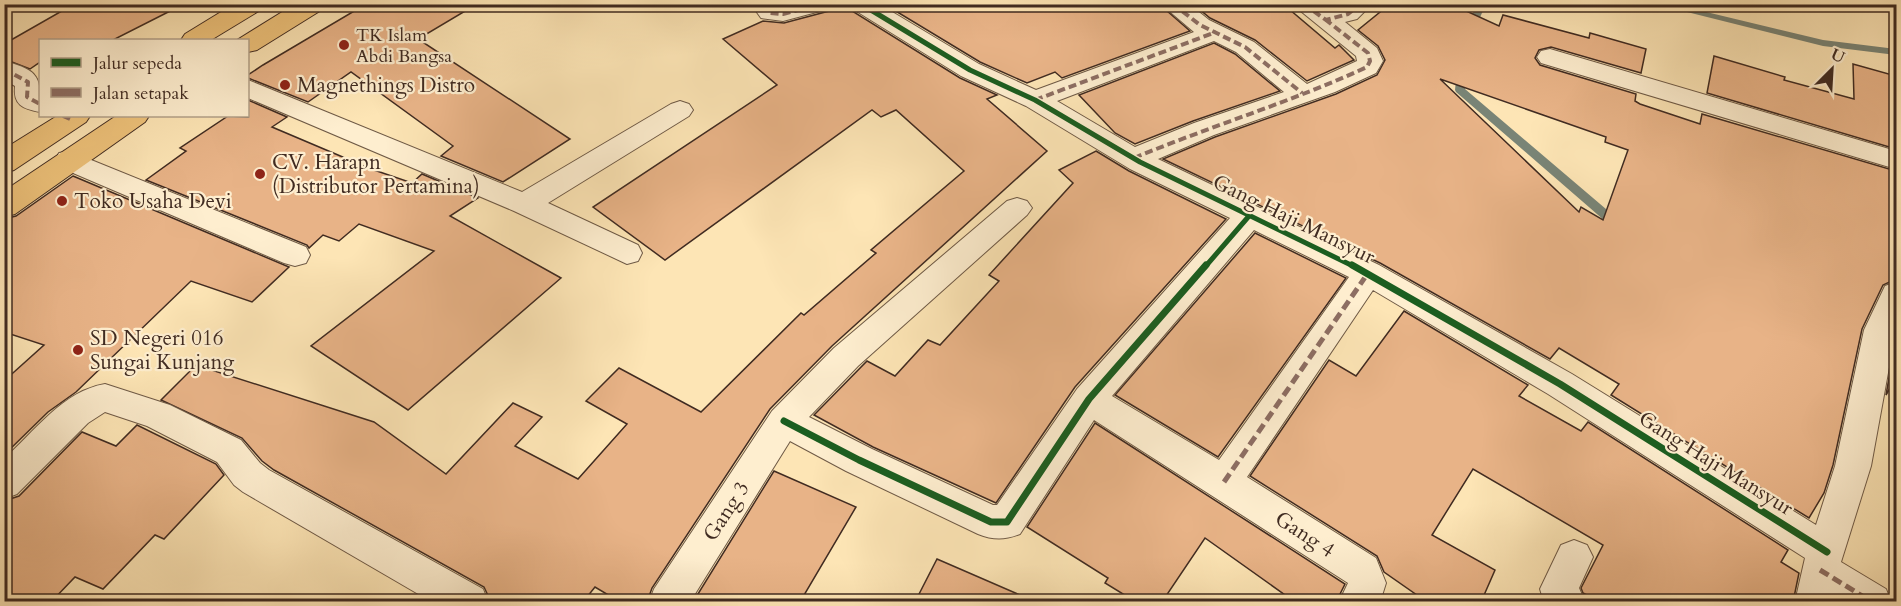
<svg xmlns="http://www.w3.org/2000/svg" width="1901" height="606" font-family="Cardo,serif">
	<rect width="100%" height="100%" fill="#fde5b5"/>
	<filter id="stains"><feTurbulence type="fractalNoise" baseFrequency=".00333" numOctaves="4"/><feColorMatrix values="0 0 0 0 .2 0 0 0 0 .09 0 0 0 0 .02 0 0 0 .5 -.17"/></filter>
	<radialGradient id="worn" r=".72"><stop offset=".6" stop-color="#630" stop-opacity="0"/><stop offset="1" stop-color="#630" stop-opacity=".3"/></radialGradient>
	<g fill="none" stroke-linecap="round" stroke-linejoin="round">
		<g fill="#798476" fill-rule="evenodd">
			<path d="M1477 4H1486L1473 33H1467L1465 31Z"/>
			<path d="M1655 4H1673L1823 40 1896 49V55L1823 46Z"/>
			<path d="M1462 68 1467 71 1465 89 1613 215 1622 218 1624 221 1622 224 1618 225 1605 221 1456 92 1455 90 1457 71Z"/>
		</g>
	</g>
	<g fill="#e8b387" stroke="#402b21" stroke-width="1.5" fill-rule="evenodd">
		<path d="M74 4H184L113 40H40V62L30 69 4 59V44Z"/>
		<path d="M366 4H477L418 39 570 139 503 182 441 156 453 146 351 72 308 102 248 78V75L263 65Z"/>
		<path d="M834 4H847L852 11 960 78 997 95 987 99 1047 151 832 346 770 409 652 588 647 602H620L595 587 583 602H491L484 587 274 470 262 461 242 438 161 400 196 365 374 422 446 474 513 403 542 417 515 446 578 479 627 424 586 401 619 368 701 412 801 313 804 315 876 253 871 250 964 171 896 110 881 117 872 110 665 260 593 207 777 85 723 39 763 21 784 23 829 11Z"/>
		<path d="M884 4H1159L1190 31 1062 78 1055 72 1027 83 980 62Z"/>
		<path d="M1193 4H1283L1335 48 1339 45 1354 60 1307 81 1255 40 1210 18Z"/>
		<path d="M1390 4H1451L1499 26 1503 15 1589 38 1590 33 1646 49 1641 73 1551 47 1539 50 1535 58 1540 65 1636 94 1635 101 1640 104 1700 124 1702 114 1896 171 1894 280 1883 285 1862 329 1833 465 1824 493 1809 518 1611 395 1619 384 1559 348 1550 359 1380 263 1163 159 1215 137 1336 94 1377 75 1385 60 1378 46 1358 30ZM1440 79 1606 137 1605 142 1628 150 1603 220 1581 207 1579 212Z"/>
		<path d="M1214 43 1235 54 1280 91 1193 121 1135 144 1115 133 1079 95Z"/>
		<path d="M1714 56 1785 77 1784 80 1854 99 1853 64 1896 76V149L1707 93Z"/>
		<path d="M248 100 287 117 272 127 371 169 412 183 422 174 478 198 450 216 561 278 408 410 311 346 434 251 359 224 339 241 323 235 309 248 307 245 146 180 186 151 180 148 228 116 248 117Z"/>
		<path d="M1096 151 1129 171 1226 219 1075 387 996 503 873 447 814 415 867 361 895 376 928 340 940 345 999 281 989 275 1073 183 1059 170Z"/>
		<path d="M73 176 289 267 252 302 191 281 76 392 48 412 4 455V381L44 345 4 332V219L16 216Z"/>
		<path d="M1255 233 1346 278 1218 457 1115 395Z"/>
		<path d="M1404 311 1528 385 1519 396 1581 431 1588 422 1788 550 1781 562 1799 573 1793 602H1600L1583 593 1581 588 1603 545 1473 469 1432 535 1495 570 1481 602H1427L1384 572 1377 556 1250 476 1329 360 1356 376Z"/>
		<path d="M1896 339V378L1886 395Z"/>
		<path d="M1095 423 1345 584 1336 602H1295L1205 538 1162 602H1136L1105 583 1108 578 1027 527Z"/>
		<path d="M137 425 216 464 224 475 164 539 155 535 103 589 75 577 51 602H4V501L19 496 82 432 116 446Z"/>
		<path d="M774 471 856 507 800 602H693Z"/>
		<path d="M937 559 1036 602H915Z"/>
	</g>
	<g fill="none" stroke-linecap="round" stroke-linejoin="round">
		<g stroke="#6f5a46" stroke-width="2">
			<g id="street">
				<path d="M751 4 783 7 791 4H832L828 9 783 21 761 18Z"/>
				<path d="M849 4H879L979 64 1036 90 1194 32 1161 4H1189L1209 20 1254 42 1307 84 1357 61 1356 56 1292 4H1320L1330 11 1345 4H1372L1357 19 1345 22 1377 48 1383 61 1376 73 1335 92 1214 135 1158 159 1379 265 1572 374 1816 525 1835 466 1864 330 1885 286 1896 282V329L1871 466 1841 562 1886 589 1891 602H1795L1805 558 1548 394 1373 290 1247 477 1376 558 1386 583 1380 602H1339L1348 583 1094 420 1020 534C1005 540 993 540 978 534L846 471 790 441 690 602H649L654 589 772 411 834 348 1007 201 1017 198 1027 201 1032 208 1027 215 858 366 809 417 872 449 993 505H997L1077 389 1230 218 1130 169 1026 106 961 76 853 9ZM1214 41 1236 52 1284 92 1194 123 1135 147 1057 101ZM1254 230 1349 277 1219 460 1112 396Z"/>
				<path d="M1550 49 1896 151V169L1541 63 1537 57 1541 51Z"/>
				<path d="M4 61C42 71 40 78 40 112 23 109 13 105 15 86L4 80Z"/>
				<path d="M248 80 522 192 671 104 680 101 689 104 693 110 689 116 548 203 638 245 642 253 638 261 627 264 514 211 248 98Z"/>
				<path d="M69 151 306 247 310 255 306 263 295 266 284 263 59 167 55 160 59 153Z"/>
				<path d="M105 384 170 405 241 440 260 463 269 470 483 589 488 602H432L243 492 234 485 217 462 147 426 105 412 88 423 17 494 4 499V459C33 433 64 390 105 384Z"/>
				<path d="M1574 540 1587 545 1593 557 1579 588 1585 602H1544L1540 589 1561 545Z"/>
			</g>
		</g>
		<g stroke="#402b21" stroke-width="2">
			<g id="highway">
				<path d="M234 4H265L262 9 211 40H181L185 34Z"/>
				<path d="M295 4H326L323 9 257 50 248 52V40H237Z"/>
				<path d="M57 116H90L86 122 14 170 4 173V149Z"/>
				<path d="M116 116H149L145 122 15 214 4 217V191Z"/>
			</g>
		</g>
		<use href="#street" fill="#feeecf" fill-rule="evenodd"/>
		<use href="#highway" fill="#eec27a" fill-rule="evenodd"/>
		<g stroke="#8d6e63" stroke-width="4" stroke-dasharray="8 4" stroke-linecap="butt">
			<path d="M763 4 770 13 783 14 820 4"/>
			<path d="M1173 4 1200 25 1245 47 1302 93"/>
			<path d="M1304 4 1326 20 1348 14 1360 4"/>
			<path d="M4 69 28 82 27 97 40 104"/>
			<path d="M1035 100 1216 32"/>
			<path d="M63 116 70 119"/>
			<path d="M1134 158C1211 126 1291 102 1367 67L1370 61 1368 53 1326 20"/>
		</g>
		<g stroke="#8d6e63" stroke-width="5" stroke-dasharray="10 5" stroke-linecap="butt">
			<path d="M1224 482 1368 273"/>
			<path d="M1820 570 1872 602"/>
		</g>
		<g stroke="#feeecf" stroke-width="8">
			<g id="cycleway-far1">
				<path d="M861 4 970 70 1035 100 1140 162 1355 267"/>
				<path d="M1205 267 1249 216"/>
			</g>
		</g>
		<g stroke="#feeecf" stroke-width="10">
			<g id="cycleway">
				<path d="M1352 265 1560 384 1827 552"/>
				<path d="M784 421 859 460 991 522H1007L1089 399 1206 265"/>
			</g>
		</g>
		<use href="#cycleway-far1" stroke="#1b5e20" stroke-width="5"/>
		<use href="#cycleway" stroke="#1b5e20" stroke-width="7"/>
	</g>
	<g fill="#8f2418" stroke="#feeecf" stroke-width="2">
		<circle cx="344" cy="45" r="6"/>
		<circle cx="285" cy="85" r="6"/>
		<circle cx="260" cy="174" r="6"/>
		<circle cx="62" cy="201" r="6"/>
		<circle cx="78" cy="350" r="6"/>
	</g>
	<g text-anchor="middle" stroke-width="4.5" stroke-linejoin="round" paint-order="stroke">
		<g font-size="18" fill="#402b21" stroke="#feeecf" text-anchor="start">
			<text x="356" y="41">TK Islam<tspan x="356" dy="21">Abdi Bangsa</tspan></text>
		</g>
		<g font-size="21" fill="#402b21" stroke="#feeecf" text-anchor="start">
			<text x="297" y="92">Magnethings Distro</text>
			<text x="272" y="169">CV. Harapn<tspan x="272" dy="24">(Distributor Pertamina)</tspan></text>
			<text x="74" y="208">Toko Usaha Devi</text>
			<text x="90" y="345">SD Negeri 016<tspan x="90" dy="24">Sungai Kunjang</tspan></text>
		</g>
		<g font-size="21" fill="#402b21" stroke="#feeecf">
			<text transform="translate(1294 219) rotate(26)" y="7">Gang Haji Mansyur</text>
			<text transform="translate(1716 463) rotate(32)" y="7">Gang Haji Mansyur</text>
			<text transform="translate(726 511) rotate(-57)" y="7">Gang 3</text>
			<text transform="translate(1305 534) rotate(33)" y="7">Gang 4</text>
		</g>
	</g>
	<rect width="1901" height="606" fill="none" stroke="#fde5b5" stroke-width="24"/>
	<rect x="6" y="6" width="1889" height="594" fill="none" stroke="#402b21" stroke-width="3"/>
	<rect x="12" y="12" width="1877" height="582" fill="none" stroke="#402b21" stroke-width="1.5"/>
	<rect x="39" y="39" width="210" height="78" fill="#feeecf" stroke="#b2a089" stroke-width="1.5"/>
	<rect x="51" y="58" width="30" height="9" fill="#1b5e20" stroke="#b2a089" stroke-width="1.5"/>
	<text x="93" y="69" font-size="18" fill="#402b21">Jalur sepeda</text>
	<rect x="51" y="88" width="30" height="9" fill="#8d6e63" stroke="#b2a089" stroke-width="1.5"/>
	<text x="93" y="99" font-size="18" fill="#402b21">Jalan setapak</text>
	<g transform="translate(1832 69) rotate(24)" stroke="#feeecf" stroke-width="4.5" paint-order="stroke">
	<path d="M0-4.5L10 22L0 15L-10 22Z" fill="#402b21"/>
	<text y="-9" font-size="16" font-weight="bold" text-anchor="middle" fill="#402b21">U</text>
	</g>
	<rect width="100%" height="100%" filter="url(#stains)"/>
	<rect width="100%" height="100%" fill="url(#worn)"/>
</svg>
